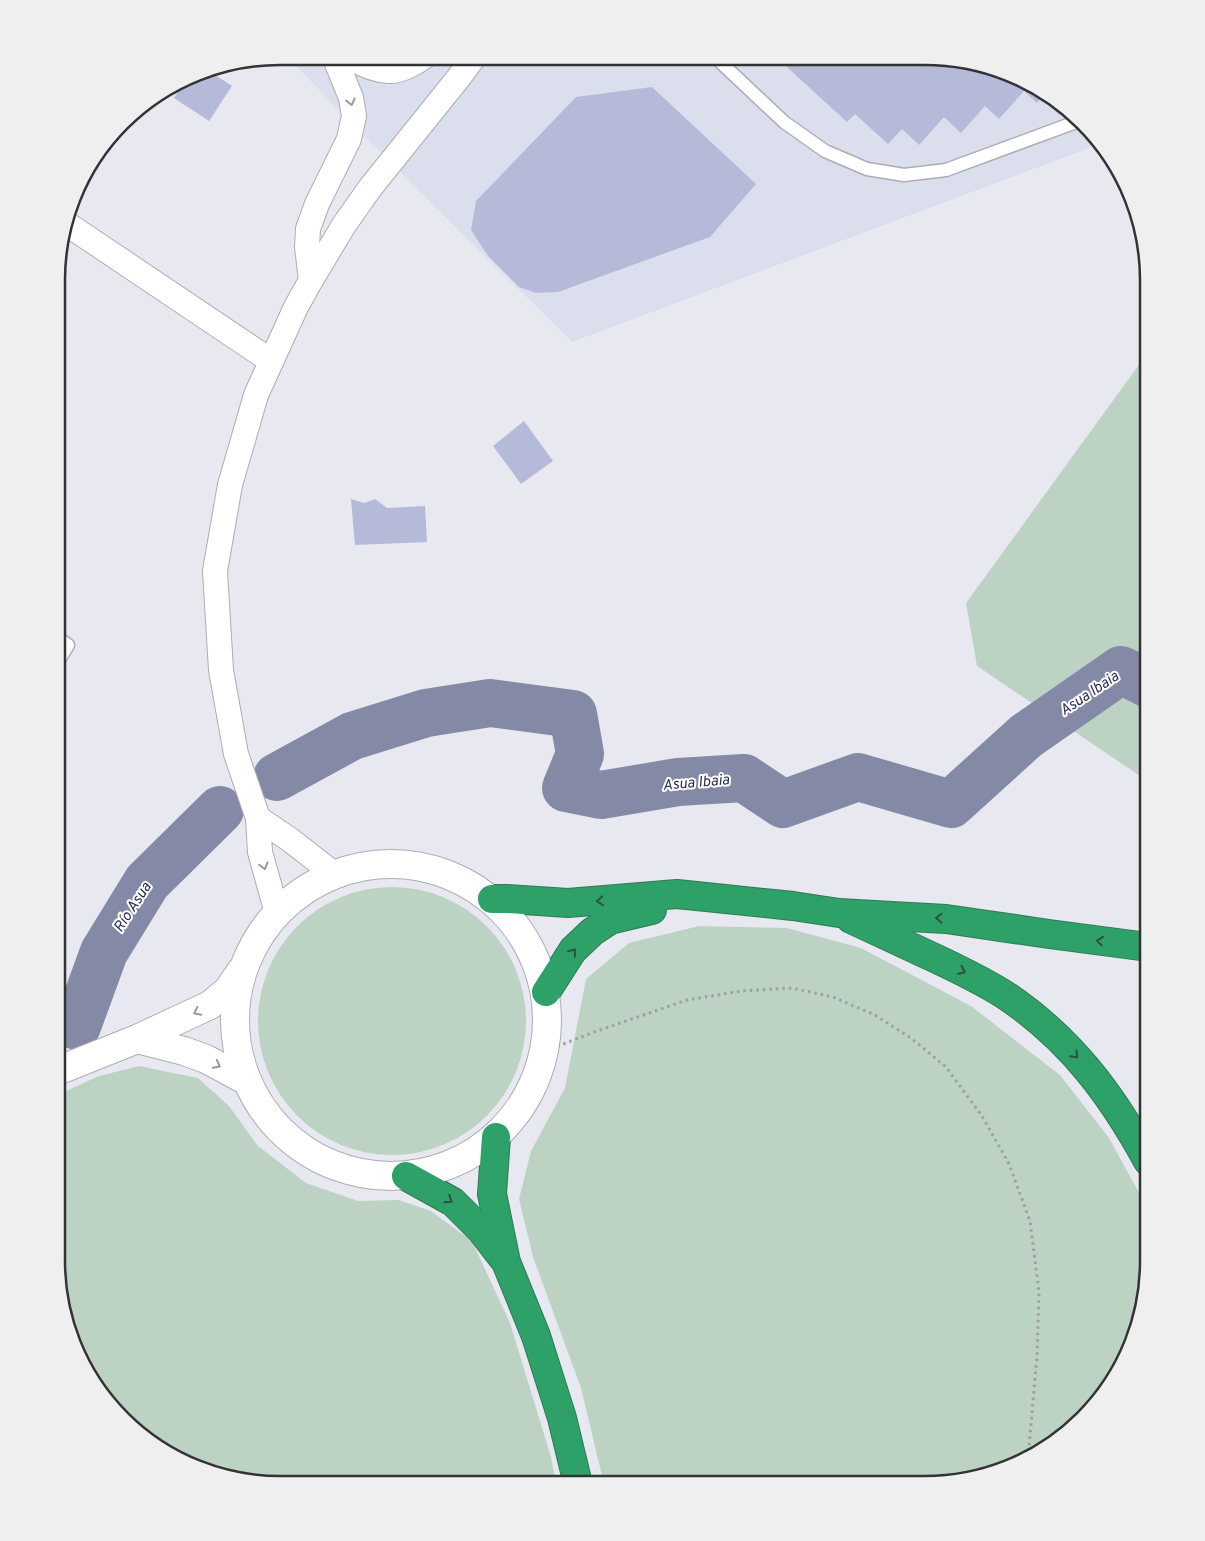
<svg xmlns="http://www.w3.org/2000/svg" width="1205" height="1541" font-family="Overpass,sans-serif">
	<rect width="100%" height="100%" fill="#e8e9f0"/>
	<path fill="#dbdeec" d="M286 56 954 58 1050 94 1097 145 572 342 391 163Z"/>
	<g fill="#bcd3c4">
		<path d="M1149 351V782L977 666 966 603Z"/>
		<circle cx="392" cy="1021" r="134"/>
		<path d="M699 926 787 928 861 948 971 1006 1060 1075 1109 1138 1142 1198 1148 1220V1275L1137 1333 1111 1385 1037 1455 939 1484H604L581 1388 533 1257 519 1199 531 1151 565 1088 586 979 629 943Z"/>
		<path d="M139 1066 198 1078 229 1106 258 1146 306 1183 358 1201 399 1200 431 1211 472 1241 510 1323 551 1457 556 1484H265L208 1473 156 1447 86 1373 64 1319 56 1261 57 1095 99 1076Z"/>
	</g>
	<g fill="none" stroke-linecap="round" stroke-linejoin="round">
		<g stroke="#8489a6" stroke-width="48">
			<path d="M277 777 352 736 426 713 490 703 573 714 580 754 566 788 601 795 678 782 744 778 783 804 858 777 951 804 1026 736 1121 670 1149 684"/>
			<path d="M77 1026 104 952 147 882 220 810"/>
		</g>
	</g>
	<g fill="#b5bad9">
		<path d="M777 58H954L1046 93 1037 103 1024 91 999 119 985 106 961 133 944 117 919 145 902 129 888 144 855 114 847 122Z"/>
		<path d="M206 69 232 86 209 121 174 98 184 82Z"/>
		<path d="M652 87 756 184 710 237 558 292 536 293 519 287 488 256 471 230 476 201 576 97Z"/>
		<path d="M524 421 553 461 521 484 493 446Z"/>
		<path d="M351 499 364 503 375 499 387 508 425 506 427 542 355 545Z"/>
	</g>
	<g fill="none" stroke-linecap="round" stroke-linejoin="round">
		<g stroke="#acadb4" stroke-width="15">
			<g id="service">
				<path d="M716 58 784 122 825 151 867 169 904 175 946 170 1076 122"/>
				<path d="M57 663 68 645 57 637"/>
			</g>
		</g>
		<g stroke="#acadb4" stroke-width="26">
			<g id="minor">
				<path d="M347 56C359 63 378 72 392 71 401 71 417 62 424 57"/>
				<path d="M67 224 271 361"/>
				<path d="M311 280 307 247 308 229 317 204 349 139 354 116 351 98 334 56"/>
				<path d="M258 818 289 839 334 874"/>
				<path d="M277 913 260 852 258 818 236 754 221 670 215 571 230 485 256 395 296 307 311 280 344 225 370 188 460 76 474 57"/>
			</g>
		</g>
		<g stroke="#acadb4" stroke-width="30">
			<g id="tertiary">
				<circle cx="391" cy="1020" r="156"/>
				<path d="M137 1039 184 1051 206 1059 247 1081"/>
				<path d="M57 1071 137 1039 210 1005 228 990 241 971"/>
			</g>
		</g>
		<g stroke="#307a56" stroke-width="30">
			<g id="motorway">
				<path d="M492 899H507L568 903 677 894 793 906 839 913 946 919 1049 934 1148 947"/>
				<path d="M851 919C881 933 911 947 941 961 964 972 987 983 1008 997 1071 1040 1112 1095 1148 1161"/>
				<path d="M546 992 573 950 592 932 610 920 652 910"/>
				<path d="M496 1137 492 1194 506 1262 536 1336 562 1418 578 1484"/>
				<path d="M406 1176 453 1202 482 1231 502 1257"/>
			</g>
		</g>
		<path stroke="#9e9ea4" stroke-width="3" stroke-dasharray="2.5 4" stroke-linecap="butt" d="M545 1051 597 1031 687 1000 741 991 792 988 833 997 875 1015 911 1038 946 1067 982 1116 1009 1164 1030 1221 1039 1292 1037 1356 1028 1458"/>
		<use href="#service" stroke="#fff" stroke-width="12"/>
		<use href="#minor" stroke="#fff" stroke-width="24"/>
		<use href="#tertiary" stroke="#fff" stroke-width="28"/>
		<use href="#motorway" stroke="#2ea168" stroke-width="28"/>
	</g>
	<defs><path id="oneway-chevron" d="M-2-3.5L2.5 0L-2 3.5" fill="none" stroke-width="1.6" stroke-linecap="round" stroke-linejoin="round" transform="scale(1.25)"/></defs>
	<g stroke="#99999a">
		<use href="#oneway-chevron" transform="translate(351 102) rotate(76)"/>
		<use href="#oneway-chevron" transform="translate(264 866) rotate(75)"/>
		<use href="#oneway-chevron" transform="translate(197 1012) rotate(154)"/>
		<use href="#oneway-chevron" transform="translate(217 1065) rotate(28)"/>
	</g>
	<g stroke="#324e42">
		<use href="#oneway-chevron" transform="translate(600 901) rotate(175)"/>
		<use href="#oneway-chevron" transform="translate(939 918) rotate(-177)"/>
		<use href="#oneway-chevron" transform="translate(1100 941) rotate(-173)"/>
		<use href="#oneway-chevron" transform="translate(573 952) rotate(-51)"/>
		<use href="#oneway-chevron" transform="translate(962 971) rotate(25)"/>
		<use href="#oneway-chevron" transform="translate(1075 1055) rotate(47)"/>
		<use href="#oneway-chevron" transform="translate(449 1200) rotate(34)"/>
	</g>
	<g text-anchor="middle" stroke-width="4" stroke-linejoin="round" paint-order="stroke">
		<g font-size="15" font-style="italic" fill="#292d57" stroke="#fff">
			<text transform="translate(1089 693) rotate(-34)" y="5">Asua Ibaia</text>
			<text transform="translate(696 782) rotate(-5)" y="5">Asua Ibaia</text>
			<text transform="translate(132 907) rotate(-57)" y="5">Río Asua</text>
		</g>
	</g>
	<path d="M0 0H1205V1541H0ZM280 65H925A215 215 0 0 1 1140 280V1261A215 215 0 0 1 925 1476H280A215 215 0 0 1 65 1261V280A215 215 0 0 1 280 65Z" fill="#efefef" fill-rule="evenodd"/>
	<path fill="none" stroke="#333336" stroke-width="2.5" d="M280 65H925A215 215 0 0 1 1140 280V1261A215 215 0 0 1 925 1476H280A215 215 0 0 1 65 1261V280A215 215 0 0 1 280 65Z"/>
</svg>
